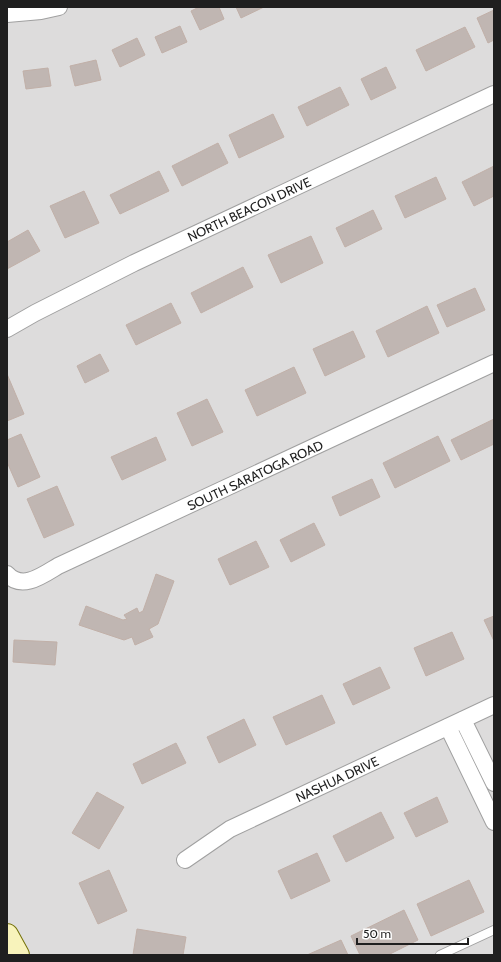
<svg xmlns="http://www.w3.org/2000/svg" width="501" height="962" font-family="Cabin,sans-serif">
	<rect width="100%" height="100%" fill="#efebe5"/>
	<path fill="#dddcdc" d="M7 7H494V955H18L7 935Z"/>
	<g fill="#c0b6b2" stroke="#c1b0a8">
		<path d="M199 7H219L224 19 200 30 191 11Z"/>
		<path d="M236 7H264L241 18Z"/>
		<path d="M494 10V40L488 43 477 18Z"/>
		<path d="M180 26 187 42 162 53 155 37Z"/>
		<path d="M465 27 475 47 426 71 416 50Z"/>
		<path d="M137 38 145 55 120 67 112 50Z"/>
		<path d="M96 60 101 80 75 86 70 66Z"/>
		<path d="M386 67 396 88 371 100 361 79Z"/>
		<path d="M48 68 51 86 26 89 23 71Z"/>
		<path d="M340 87 349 105 307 126 298 107Z"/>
		<path d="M273 114 284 137 239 158 229 135Z"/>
		<path d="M218 143 228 163 182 186 172 166Z"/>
		<path d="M494 166V196L474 206 462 182Z"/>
		<path d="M159 171 169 191 120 214 110 195Z"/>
		<path d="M436 177 446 199 405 218 395 196Z"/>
		<path d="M84 191 99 223 65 238 50 206Z"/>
		<path d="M373 210 382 229 345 247 336 228Z"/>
		<path d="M28 230 40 251 7 269V242Z"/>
		<path d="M311 236 323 263 281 283 268 255Z"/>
		<path d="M243 267 253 287 201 313 191 293Z"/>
		<path d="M475 288 485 310 447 327 437 305Z"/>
		<path d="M171 303 181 323 136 345 126 325Z"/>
		<path d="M427 306 439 333 388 357 376 331Z"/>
		<path d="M353 331 365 357 325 376 313 349Z"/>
		<path d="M100 354 109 371 85 383 77 366Z"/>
		<path d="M294 367 306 393 257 416 245 390Z"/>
		<path d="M7 374 24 414 7 421Z"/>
		<path d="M207 399 223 432 192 446 177 413Z"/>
		<path d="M494 419V444L461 460 451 440Z"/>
		<path d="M21 434 40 477 18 487 7 462V440Z"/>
		<path d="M438 436 450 461 395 488 383 463Z"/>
		<path d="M156 437 166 460 122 480 111 457Z"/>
		<path d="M372 479 380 497 340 516 332 497Z"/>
		<path d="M57 486 74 525 44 538 27 499Z"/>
		<path d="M314 523 325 545 291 562 280 540Z"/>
		<path d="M256 541 269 567 230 585 218 559Z"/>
		<path d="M156 574 174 581 158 624 149 629 153 637 135 645 132 637 124 640 79 625 86 606 123 620 127 619 124 615 137 608 139 613 143 611Z"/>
		<path d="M494 616V641L484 620Z"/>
		<path d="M452 632 464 659 426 676 414 648Z"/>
		<path d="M14 640 57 642 55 665 13 662Z"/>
		<path d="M380 667 390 688 353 705 343 684Z"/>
		<path d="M322 695 335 723 286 745 273 717Z"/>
		<path d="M244 719 256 745 219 763 207 737Z"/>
		<path d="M176 743 186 763 142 784 133 764Z"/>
		<path d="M97 792 124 807 99 849 72 833Z"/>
		<path d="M437 797 448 822 416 837 404 813Z"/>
		<path d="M381 812 394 838 346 862 333 836Z"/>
		<path d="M317 853 330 881 291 899 278 871Z"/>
		<path d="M109 870 127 911 98 924 79 883Z"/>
		<path d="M469 880 484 912 431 936 417 904Z"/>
		<path d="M404 910 418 940 388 955H360L351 936Z"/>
		<path d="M137 929 186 937 183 955H133Z"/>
		<path d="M341 940 348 955H307Z"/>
	</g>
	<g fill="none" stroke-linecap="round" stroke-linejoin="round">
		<g stroke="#a0a0a0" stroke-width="10">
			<path id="service" d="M440 955 494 930"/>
		</g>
		<g stroke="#a0a0a0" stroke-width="18">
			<g id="minor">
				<path d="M7 14 41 11 59 7"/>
				<path d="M7 329 35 313 134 263 494 94"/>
				<path d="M7 574C22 591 43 575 58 566L494 363"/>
				<path d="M463 720 494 783"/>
				<path d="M448 727 494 822"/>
				<path d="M185 860 230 829 494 705"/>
			</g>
		</g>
		<g stroke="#747108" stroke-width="24">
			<path id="secondary" d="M7 935 18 955"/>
		</g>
		<use href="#service" stroke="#fff" stroke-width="8"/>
		<use href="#minor" stroke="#fff" stroke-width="16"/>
		<use href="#secondary" stroke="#f8f3bb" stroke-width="22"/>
	</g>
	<g text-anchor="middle" stroke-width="3" stroke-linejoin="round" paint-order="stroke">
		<g font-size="13" fill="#1f1f1f" stroke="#fff">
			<text transform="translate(249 209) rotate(-25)" y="5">NORTH BEACON DRIVE</text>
			<text transform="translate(255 475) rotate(-25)" y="5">SOUTH SARATOGA ROAD</text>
			<text transform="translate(337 779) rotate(-25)" y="5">NASHUA DRIVE</text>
		</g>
	</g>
	<rect width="501" height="962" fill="none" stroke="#1f1f1f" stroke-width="16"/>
	<path d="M357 938v6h111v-6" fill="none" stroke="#1f1f1f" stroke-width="2"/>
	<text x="363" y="938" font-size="12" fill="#1f1f1f" stroke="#ffffff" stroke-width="3" paint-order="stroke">50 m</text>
</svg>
